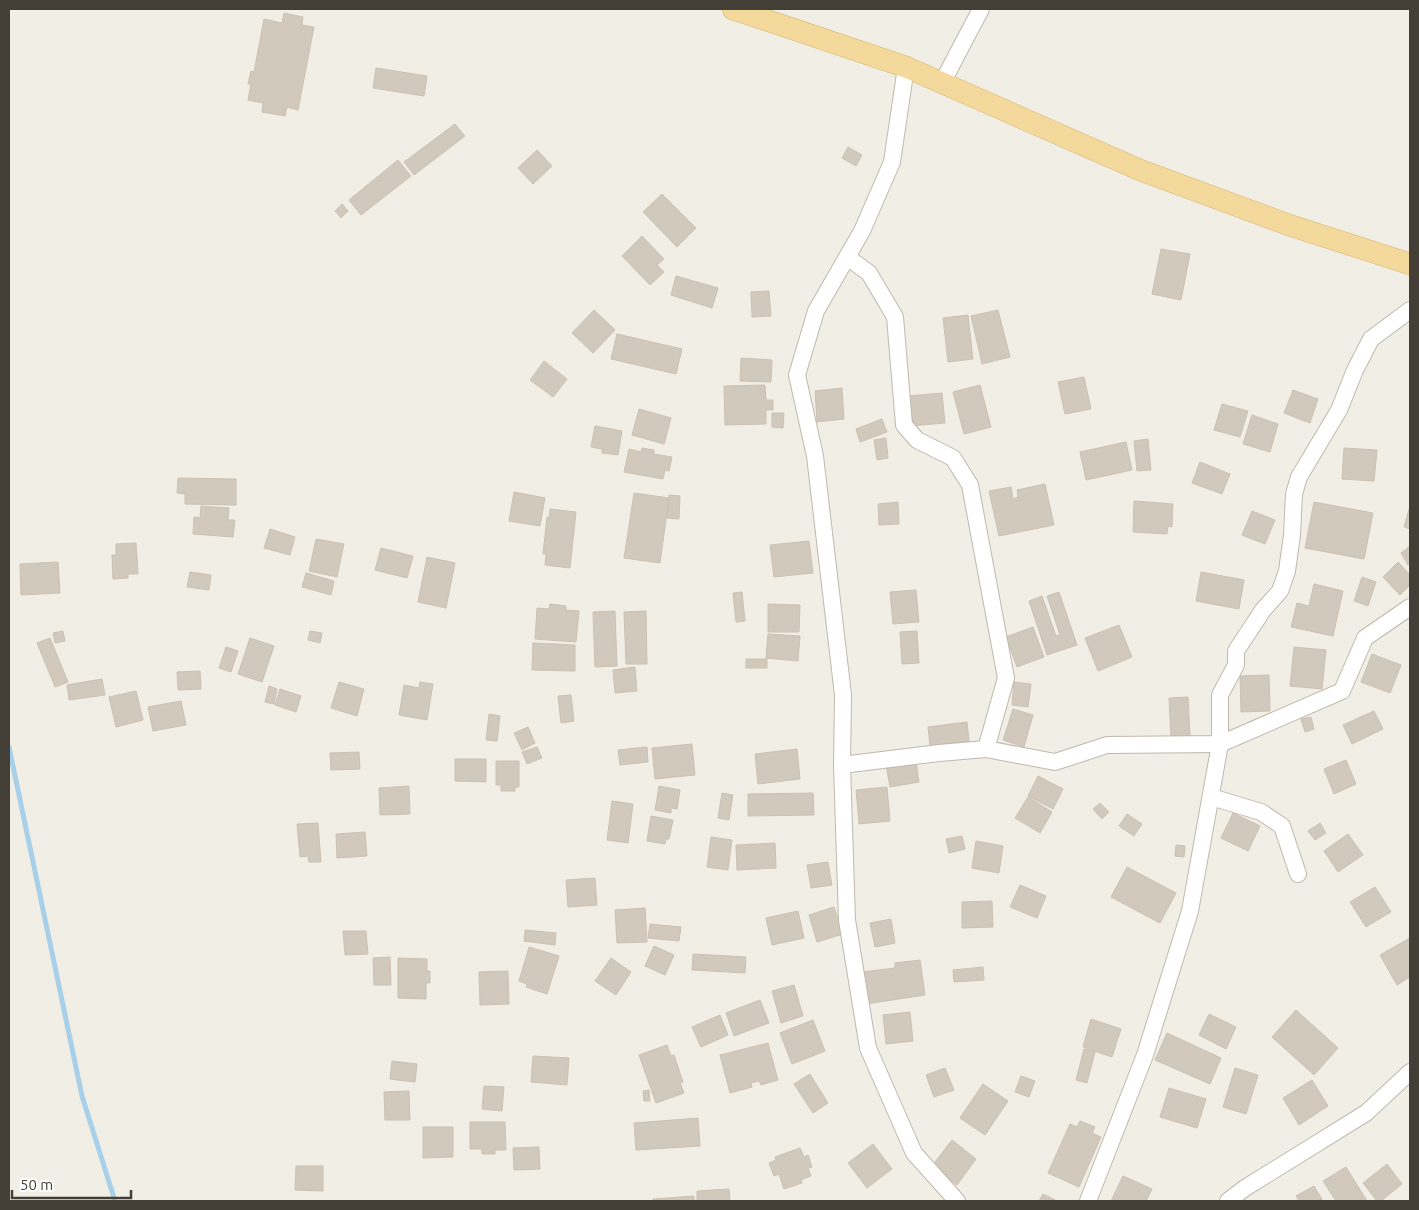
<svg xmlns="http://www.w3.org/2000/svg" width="1419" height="1210" font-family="Ubuntu,sans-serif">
	<rect width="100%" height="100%" fill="#f1eee6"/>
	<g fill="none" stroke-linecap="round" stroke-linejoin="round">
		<path stroke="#a8d0e8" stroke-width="5" d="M9 747 82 1096 115 1201"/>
	</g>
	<g fill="#d2c9bd" stroke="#ccc1b1">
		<path d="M284 13 303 17 302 25 314 27 298 110 287 107 285 116 262 112 263 103 248 100 251 84H248L251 71 254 72 264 19 282 23Z"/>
		<path d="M376 68 427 76 424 96 373 88Z"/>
		<path d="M455 124 465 136 414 175 404 162Z"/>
		<path d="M848 147 862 155 856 166 842 158Z"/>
		<path d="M537 150 552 166 533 184 518 168Z"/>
		<path d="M398 160 411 176 361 215 349 200Z"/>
		<path d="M662 194 696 228 677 247 643 212Z"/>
		<path d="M342 204 348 211 341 218 335 211Z"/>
		<path d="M642 236 664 259 657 265 664 272 650 285 622 256Z"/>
		<path d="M1161 249 1190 254 1181 300 1152 294Z"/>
		<path d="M676 276 718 288 712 308 671 295Z"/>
		<path d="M769 291 771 316 752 317 751 292Z"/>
		<path d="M594 310 615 330 593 353 572 333Z"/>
		<path d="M998 310 1010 357 982 364 971 316Z"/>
		<path d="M968 315 973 359 948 362 943 318Z"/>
		<path d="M617 334 682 349 676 374 611 359Z"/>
		<path d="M741 358 772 360 771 382 740 381Z"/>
		<path d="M544 361 567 379 553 397 530 380Z"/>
		<path d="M1084 377 1091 409 1065 414 1058 382Z"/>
		<path d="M765 385 766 400H773V410H766V424L725 425 724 386Z"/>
		<path d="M980 385 991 427 964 434 953 392Z"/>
		<path d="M842 388 844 419 817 422 815 391Z"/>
		<path d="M1293 390 1318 399 1310 423 1284 413Z"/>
		<path d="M942 393 945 423 911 426 908 396Z"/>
		<path d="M1222 404 1248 411 1240 437 1214 430Z"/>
		<path d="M639 409 671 418 664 444 632 435Z"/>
		<path d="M772 413H784L783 428 772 427Z"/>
		<path d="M1252 415 1278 424 1270 452 1243 444Z"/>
		<path d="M882 419 887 432 860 442 856 429Z"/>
		<path d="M595 426 622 431 618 455 602 453V449L591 447Z"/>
		<path d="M886 438 888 458 877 460 874 440Z"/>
		<path d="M1148 439 1151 470 1137 471 1134 441Z"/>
		<path d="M1126 442 1132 470 1086 480 1080 452Z"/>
		<path d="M642 448 654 450V454L672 457 669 471 665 470 663 479 624 472 629 449 641 452Z"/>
		<path d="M1344 448 1377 450 1374 481 1342 479Z"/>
		<path d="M1200 462 1230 474 1222 494 1192 483Z"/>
		<path d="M178 478 236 479V505L185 504V494L177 493Z"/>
		<path d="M1045 484 1054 525 999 536 989 491 1011 487 1013 499 1018 497 1017 490Z"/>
		<path d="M514 492 545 498 540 526 509 521Z"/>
		<path d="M634 493 669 498 660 563 624 558Z"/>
		<path d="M669 495 680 496 679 519 667 518Z"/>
		<path d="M1134 501 1173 504 1172 527 1168 526 1167 534 1133 532Z"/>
		<path d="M898 502 899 524 879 525 878 504Z"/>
		<path d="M1314 502 1373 513 1364 559 1305 548Z"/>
		<path d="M201 506 229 508 228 520H235L233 537 193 534 194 517 200 518Z"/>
		<path d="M1410 506V529L1404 527Z"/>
		<path d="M550 509 576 512 570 568 545 565 546 554H543L547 517 549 518Z"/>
		<path d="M1252 511 1275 520 1265 544 1242 535Z"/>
		<path d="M270 529 295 537 290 555 264 548Z"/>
		<path d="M316 539 344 544 337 577 309 571Z"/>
		<path d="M809 541 813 573 774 577 770 545Z"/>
		<path d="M136 543 138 574H128V578L113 579 112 555H116V544Z"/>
		<path d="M1410 546V563L1408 565 1401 553Z"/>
		<path d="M381 548 413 556 407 578 375 570Z"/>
		<path d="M427 557 455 563 446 608 418 602Z"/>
		<path d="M58 562 60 593 21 595 20 564Z"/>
		<path d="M1398 562 1410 575V585L1400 595 1383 577Z"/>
		<path d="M190 572 211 575 209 590 187 587Z"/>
		<path d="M1201 572 1244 580 1239 609 1196 601Z"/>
		<path d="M306 573 334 581 331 595 302 587Z"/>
		<path d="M1362 577 1376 582 1368 606 1354 601Z"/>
		<path d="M1314 584 1343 591 1333 636 1291 627 1297 603 1309 606Z"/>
		<path d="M916 590 919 622 893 624 890 592Z"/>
		<path d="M742 592 745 621 736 622 733 593Z"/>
		<path d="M1059 592 1077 645 1047 655 1029 601 1042 596 1056 636 1060 635 1047 596Z"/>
		<path d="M550 604 566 606V610L579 611 576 642 535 639 537 608 549 609Z"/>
		<path d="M768 604 800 605 799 632H768Z"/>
		<path d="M615 611 617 666 595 667 593 612Z"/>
		<path d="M646 611 647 664H626L624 612Z"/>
		<path d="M1119 625 1132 657 1098 671 1085 638Z"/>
		<path d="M1033 627 1044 657 1017 667 1006 637Z"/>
		<path d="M63 631 65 641 55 643 53 633Z"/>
		<path d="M310 631 322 633 320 643 308 640Z"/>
		<path d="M917 631 919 663 902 664 900 632Z"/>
		<path d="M768 634 800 636 798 661 766 658Z"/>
		<path d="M50 638 68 682 55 687 37 643Z"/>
		<path d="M250 638 274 646 262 682 238 674Z"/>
		<path d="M533 643 575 645V671L532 670Z"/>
		<path d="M226 647 238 651 231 672 219 668Z"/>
		<path d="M1294 647 1326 650 1322 689 1290 686Z"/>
		<path d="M1372 654 1401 665 1390 693 1361 682Z"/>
		<rect x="746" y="659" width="21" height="9"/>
		<path d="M635 667 637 691 615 693 613 670Z"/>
		<path d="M200 671 201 689 178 690 177 672Z"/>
		<path d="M1269 675 1270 711 1241 712 1240 676Z"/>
		<path d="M102 679 105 695 69 700 67 685Z"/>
		<path d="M339 682 364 689 357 716 331 708Z"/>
		<path d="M420 682 433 684 427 720 399 715 404 685 419 688Z"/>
		<path d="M1014 682 1031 684 1028 707 1012 705Z"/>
		<path d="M269 686 277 689 274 704 265 702Z"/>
		<path d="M280 689 301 696 296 712 275 705Z"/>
		<path d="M136 691 143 720 116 727 109 697Z"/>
		<path d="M571 695 574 721 561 723 558 696Z"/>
		<path d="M1188 697 1190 737H1171L1169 698Z"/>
		<path d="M181 701 186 725 153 731 148 707Z"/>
		<path d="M1013 709 1033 715 1024 747 1003 740Z"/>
		<path d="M1374 711 1383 729 1352 744 1343 725Z"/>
		<path d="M489 714 500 716 497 741 486 740Z"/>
		<path d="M1311 717 1314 729 1305 732 1301 719Z"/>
		<path d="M967 722 969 741 930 746 928 727Z"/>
		<path d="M528 727 535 743 522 750 514 733Z"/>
		<path d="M692 744 695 775 655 779 652 748Z"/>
		<path d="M537 747 542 758 527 764 522 752Z"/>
		<path d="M647 747 648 762 620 765 618 750Z"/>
		<path d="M797 749 800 779 758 784 755 754Z"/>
		<path d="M359 752 360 769 331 770 330 753Z"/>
		<path d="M455 759H486V782L455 781Z"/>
		<path d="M916 760 919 782 890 787 886 765Z"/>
		<path d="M1346 760 1356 784 1334 794 1324 769Z"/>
		<path d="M496 761H519V787H515V791H501V785H496Z"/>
		<path d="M1038 776 1063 789 1053 809 1028 796Z"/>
		<path d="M409 786 410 814 380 815 379 788Z"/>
		<path d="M659 786 680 790 677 809 671 808V813L655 810Z"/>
		<path d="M887 787 890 821 859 824 856 790Z"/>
		<path d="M722 793 733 795 729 820 718 818Z"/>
		<path d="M813 793 814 815 748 816V794Z"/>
		<path d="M1028 797 1052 812 1040 833 1015 818Z"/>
		<path d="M612 801 633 804 628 843 607 840Z"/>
		<path d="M1100 803 1109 812 1102 819 1093 809Z"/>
		<path d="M1233 813 1260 826 1248 851 1221 838Z"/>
		<path d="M1127 814 1142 824 1134 836 1119 826Z"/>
		<path d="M651 816 673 820 669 839H666L665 844 647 841Z"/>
		<path d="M318 823 321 862H309L308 856 300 857 297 824Z"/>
		<path d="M1320 823 1326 833 1315 840 1308 831Z"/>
		<path d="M365 832 367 856 337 858 336 834Z"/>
		<path d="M1348 834 1363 855 1338 872 1324 851Z"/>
		<path d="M962 836 965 849 949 853 946 839Z"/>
		<path d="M711 837 732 840 728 870 707 867Z"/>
		<path d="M976 841 1003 846 999 873 972 868Z"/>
		<path d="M775 843 776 868 737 870 736 845Z"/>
		<path d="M1176 845 1185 846 1184 857 1175 856Z"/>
		<path d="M828 862 832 885 811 888 807 865Z"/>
		<path d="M1127 867 1176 893 1160 923 1111 897Z"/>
		<path d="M595 878 597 905 568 907 566 880Z"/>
		<path d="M1020 885 1046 896 1037 918 1010 907Z"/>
		<path d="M1375 887 1391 912 1366 927 1350 902Z"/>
		<path d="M992 901 993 927 962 928V902Z"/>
		<path d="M834 907 843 934 817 942 809 915Z"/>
		<path d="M645 908 647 942 617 943 615 910Z"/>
		<path d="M798 911 804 938 772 945 766 918Z"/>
		<path d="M891 919 895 943 875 947 870 923Z"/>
		<path d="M650 924 681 927 679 941 648 938Z"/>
		<path d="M525 930 556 933 555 945 524 941Z"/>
		<path d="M343 931H366L368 954 345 955Z"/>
		<path d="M1410 938V977L1397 985 1380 955Z"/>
		<path d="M654 946 674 955 665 975 645 966Z"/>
		<path d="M529 947 559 956 547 994 526 987 527 984 519 981Z"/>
		<path d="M693 954 746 957 745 973 692 970Z"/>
		<path d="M390 957 391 985H374L373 958Z"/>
		<path d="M398 958 427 959V971H430V983H426V999L398 998Z"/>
		<path d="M611 958 631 972 616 995 595 981Z"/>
		<path d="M920 960 925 995 866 1004 862 972 895 968V963Z"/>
		<path d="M983 967 984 980 954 982 953 970Z"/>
		<path d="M508 971 509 1004 480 1005 479 972Z"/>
		<path d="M794 985 803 1016 781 1023 772 991Z"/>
		<path d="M760 1000 769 1023 734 1036 726 1013Z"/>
		<path d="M1296 1010 1338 1048 1314 1075 1272 1037Z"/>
		<path d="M910 1012 913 1041 886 1044 883 1015Z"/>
		<path d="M1209 1014 1236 1027 1226 1049 1199 1035Z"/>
		<path d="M720 1015 728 1035 701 1047 692 1027Z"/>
		<path d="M1091 1019 1121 1029 1112 1057 1083 1047Z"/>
		<path d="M813 1020 825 1051 792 1064 780 1033Z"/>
		<path d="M1167 1033 1221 1058 1210 1084 1155 1060Z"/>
		<path d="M768 1043 778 1080 761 1085 759 1081 751 1083 752 1087 730 1093 720 1055Z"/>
		<path d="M667 1045 671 1056 674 1055 683 1082 680 1083 684 1093 656 1103 639 1055Z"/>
		<path d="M1084 1049 1095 1052 1087 1083 1076 1080Z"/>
		<path d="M533 1056 569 1058 567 1085 531 1082Z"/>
		<path d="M392 1061 417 1064 415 1082 390 1079Z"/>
		<path d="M945 1068 954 1090 934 1097 926 1075Z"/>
		<path d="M1235 1068 1258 1075 1246 1114 1223 1107Z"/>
		<path d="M810 1074 828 1103 813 1113 794 1084Z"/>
		<path d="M1021 1076 1035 1081 1029 1097 1015 1092Z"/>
		<path d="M1312 1080 1328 1106 1299 1125 1283 1098Z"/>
		<path d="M983 1084 1008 1101 985 1135 960 1118Z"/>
		<path d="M484 1086 504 1087 502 1111 482 1109Z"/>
		<path d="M1169 1088 1206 1099 1197 1128 1160 1117Z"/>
		<path d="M649 1090 650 1101H644L643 1091Z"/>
		<path d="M409 1091 410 1120H385L384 1092Z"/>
		<path d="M698 1118 700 1146 636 1150 634 1123Z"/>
		<path d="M1080 1121 1095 1127 1092 1133 1101 1137 1079 1187 1048 1173 1070 1124 1077 1127Z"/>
		<path d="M470 1122H505L506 1150H495V1154H482V1149H470Z"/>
		<path d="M423 1127H453V1157L423 1158Z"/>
		<path d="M952 1140 976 1159 957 1185 932 1166Z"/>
		<path d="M873 1144 892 1169 867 1188 848 1163Z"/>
		<path d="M539 1147 540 1169 514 1170 513 1148Z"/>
		<path d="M800 1148 804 1157 808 1155 812 1167 808 1168 811 1176 801 1180 802 1183 784 1189 779 1174 774 1176 769 1163 776 1160 775 1157Z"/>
		<path d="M1387 1164 1402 1184 1381 1201H1377L1363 1183Z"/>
		<path d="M296 1166H323V1191L295 1190Z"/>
		<path d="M1346 1167 1367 1201H1336L1323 1181Z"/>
		<path d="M1123 1176 1152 1189 1146 1201H1111Z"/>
		<path d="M1314 1186 1323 1201H1299L1296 1196Z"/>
		<path d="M729 1189 730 1201H697V1191Z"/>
		<path d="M1043 1194 1057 1201H1039Z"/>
		<path d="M694 1196V1201H653V1199Z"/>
	</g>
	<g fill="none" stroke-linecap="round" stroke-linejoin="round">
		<g stroke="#bfb8ad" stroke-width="18">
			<g id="minor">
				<path d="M906 67 892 162 862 231 816 311 797 375 815 456 843 695 842 765 847 920 868 1048 914 1153 957 1201"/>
				<path d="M942 83 981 9"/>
				<path d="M847 257 869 273 895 317 904 425 917 440 953 458 970 485 1006 678 986 749"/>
				<path d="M842 765 939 753 986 749 1055 762 1107 745 1220 744 1342 691 1365 638 1410 607"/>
				<path d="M1211 797 1261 812 1282 826 1298 874"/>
				<path d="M1088 1201 1145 1055 1190 911 1220 744V695L1236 665V651L1263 610 1280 591 1287 571 1292 535 1294 494 1299 477 1339 410 1355 370 1371 339 1410 310"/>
				<path d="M1228 1201 1245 1188 1366 1113 1410 1072"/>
			</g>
		</g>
		<g stroke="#d7b56e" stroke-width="22">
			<path id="major" d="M733 9 906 67 1140 170 1289 225 1410 264"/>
		</g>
		<use href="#minor" stroke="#fff" stroke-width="16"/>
		<use href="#major" stroke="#f4d99c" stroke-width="21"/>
	</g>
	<rect width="1419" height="1210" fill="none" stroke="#433e36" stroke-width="20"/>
	<path d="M12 1190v8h119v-8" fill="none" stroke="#433e36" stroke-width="2.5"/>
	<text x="20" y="1190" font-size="15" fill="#433e36" stroke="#ffffff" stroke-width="4" paint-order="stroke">50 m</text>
</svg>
